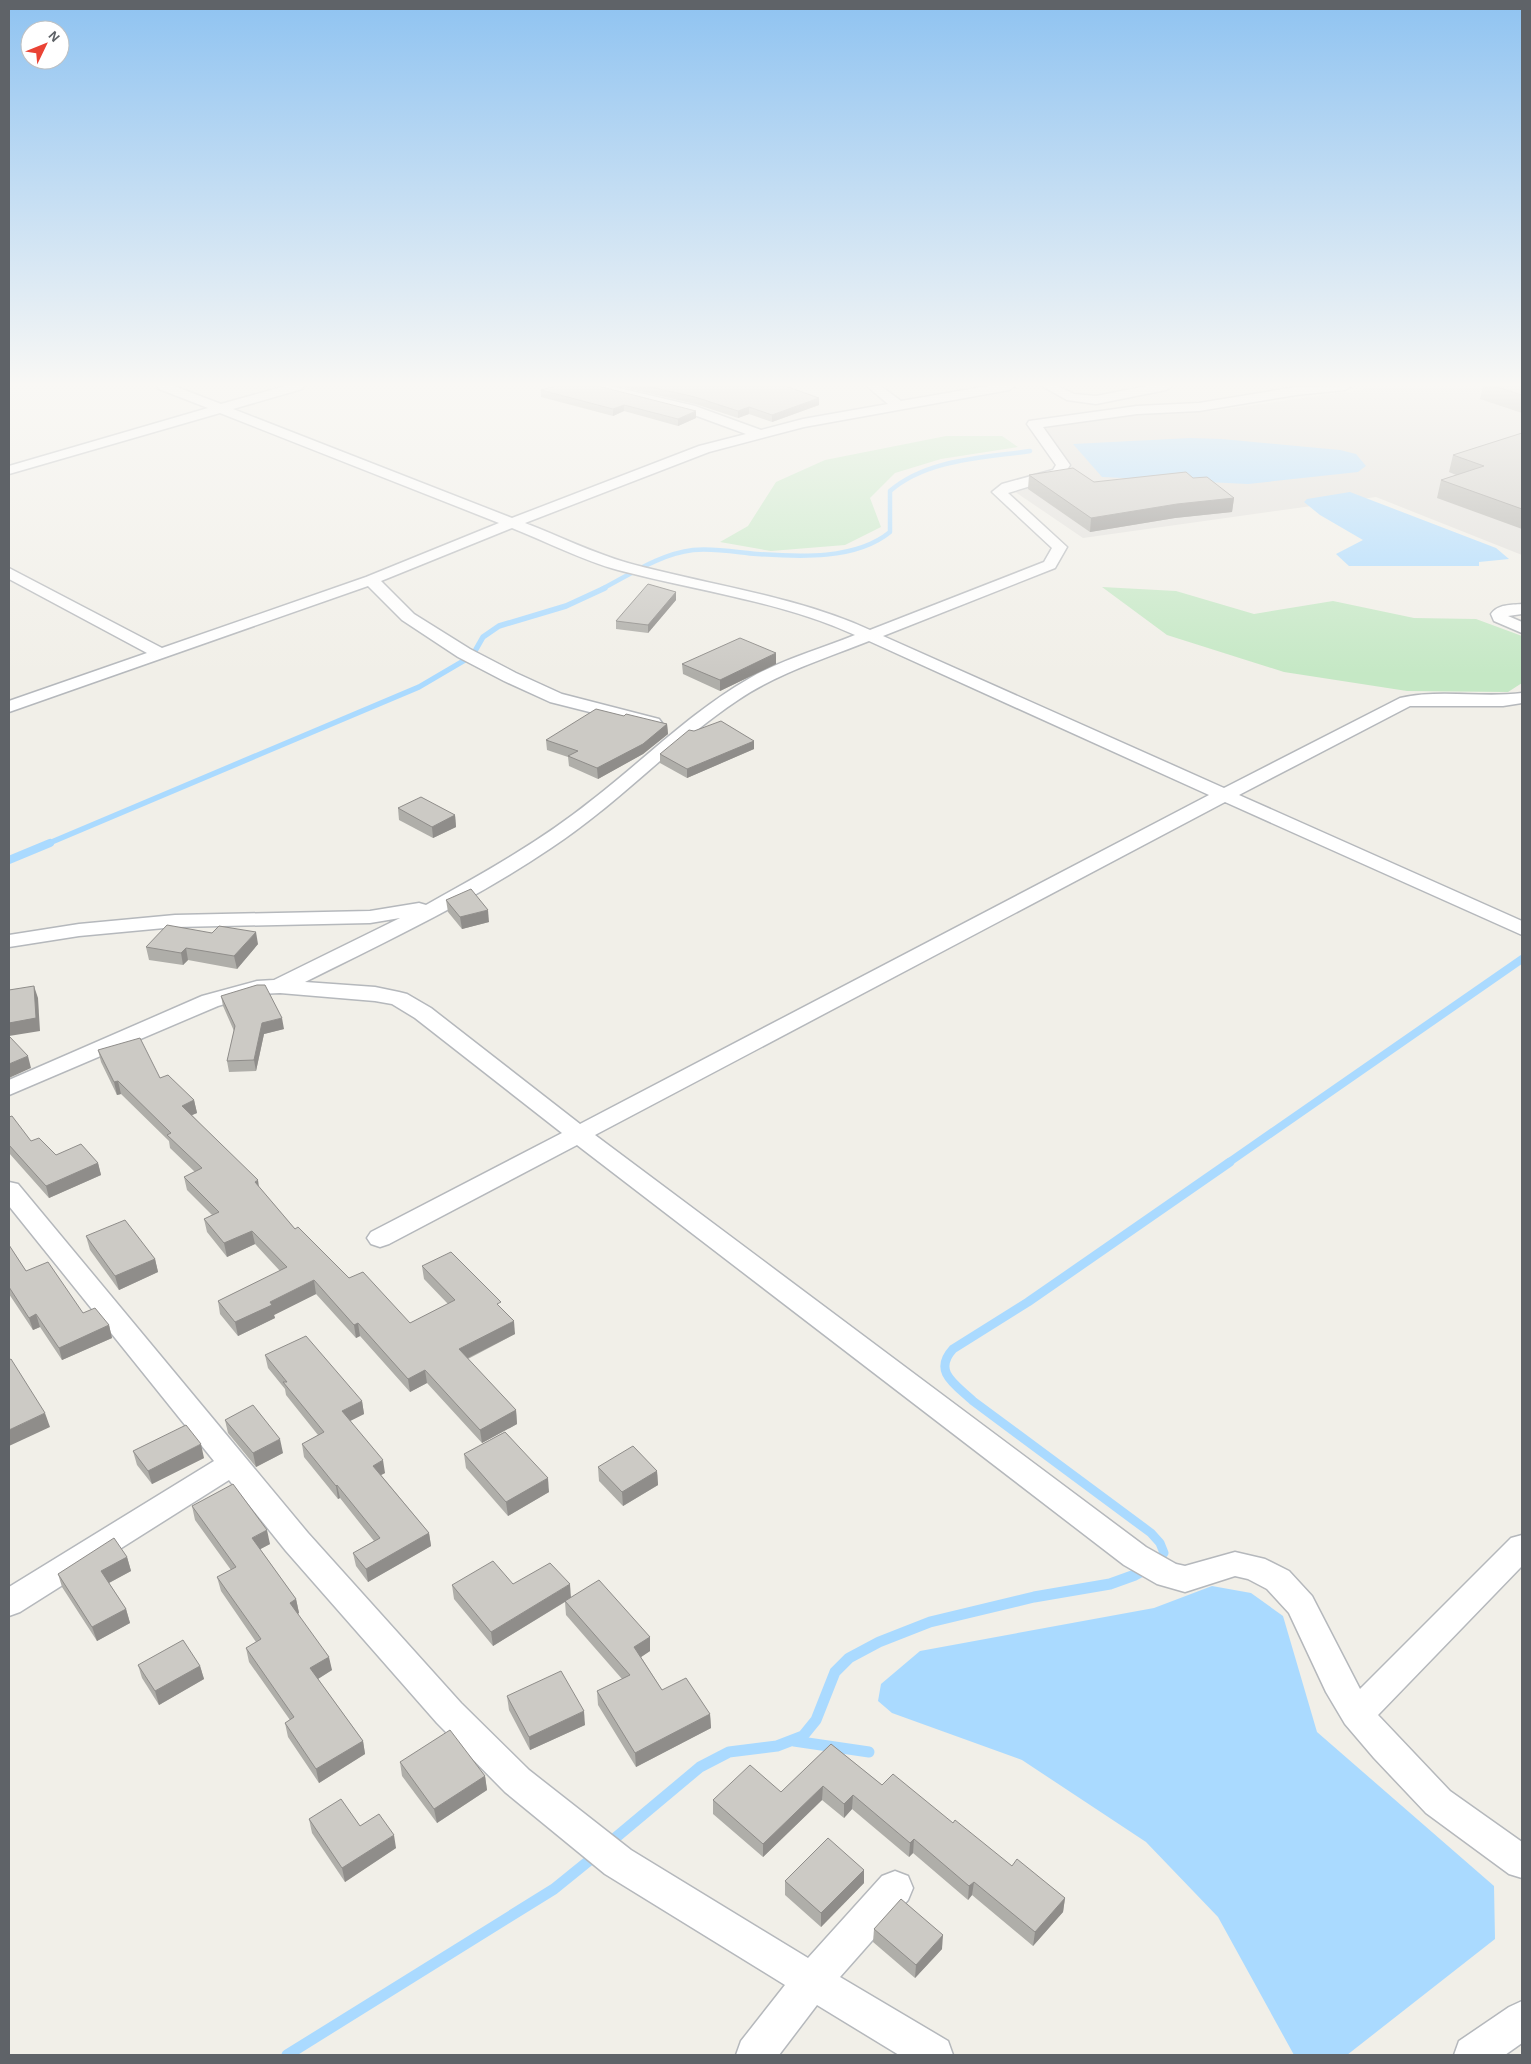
<svg xmlns="http://www.w3.org/2000/svg" width="1531" height="2064" font-family="'Alegreya Sans',sans-serif">
	<rect width="100%" height="100%" fill="#f1efe8"/>
	<path fill="#e0deda" d="M1369 386H1522V555L1376 497 1083 538 1011 489 1070 471 1039 426 1145 412 1213 411 1360 390Z"/>
	<g fill="#c5e8c5">
		<path d="M946 436H1002L1018 447 941 459 895 473 870 498 881 527 845 545 771 551 720 542 748 526 776 482 825 460Z"/>
		<path d="M1102 587 1176 591 1254 614 1333 601 1414 618 1476 619 1522 636V683L1508 692 1407 691 1284 672 1167 635Z"/>
	</g>
	<g fill="#aadaff">
		<path d="M1190 438 1222 439 1340 450 1356 454 1366 466 1358 472 1248 484 1102 477 1073 444Z"/>
		<path d="M1350 492 1496 548 1509 559 1479 562V566H1349L1336 554 1363 540 1320 515 1304 502 1307 499Z"/>
		<path d="M1212 1586 1251 1593 1283 1616 1317 1732 1494 1886 1495 1939 1347 2055H1294L1218 1917 1146 1842 1022 1760 892 1713 878 1701 881 1684 920 1651 1154 1608Z"/>
	</g>
	<g fill="none" stroke-linecap="round" stroke-linejoin="round">
		<path stroke="#aadaff" stroke-width="4.5" d="M602 589C631 574 660 554 693 550 715 548 735 552 757 554 799 557 856 560 890 532V491C927 459 983 458 1030 451"/>
		<path stroke="#aadaff" stroke-width="5.5" d="M47 844 419 687 465 660 475 651 483 637 499 626 566 606 605 588"/>
		<g stroke="#aadaff" stroke-width="8">
			<path d="M9 860 50 843"/>
			<path d="M1228 1163 1522 959"/>
		</g>
		<path stroke="#aadaff" stroke-width="9" d="M1156 1563 1164 1553 1160 1543 1151 1533 973 1401C956 1385 932 1372 953 1349L1028 1302 1230 1162"/>
		<g stroke="#aadaff" stroke-width="11">
			<path d="M794 1741 869 1752"/>
			<path d="M608 1844 700 1767 729 1752 777 1746 803 1736 816 1720 835 1672 849 1658 879 1642 930 1622 1034 1597 1110 1584 1135 1575 1146 1569"/>
			<path d="M287 2055 554 1889 596 1855"/>
		</g>
		<g stroke="#b5b8bc" stroke-width="3">
			<g id="street">
				<path d="M157 386H174L221 404 285 386H304L302 389 233 409 512 518 699 446 746 434 686 412 591 389 589 386H610L695 406 761 430 803 419 888 404 867 386H881L901 401 988 386H1015L1009 390 804 427 709 452 525 523C559 536 593 553 628 563 708 585 793 595 870 630L1044 562 1052 548 992 492 1002 484 1053 470 1056 465 1027 424 1029 421 1137 406 1199 403 1296 387 1351 386 1345 390 1296 395 1199 411 1137 414 1043 427 1070 465 1063 476 1008 493 1067 547 1055 568 883 636 1224 788 1400 698C1438 689 1482 698 1522 693V703L1503 706H1410L1239 795 1522 921V935L1225 802 595 1135 1146 1547 1176 1564 1185 1566 1235 1552 1265 1559 1289 1571 1312 1596 1360 1689 1511 1538 1522 1535V1566L1378 1715 1450 1791 1522 1842V1878L1509 1874 1426 1813 1374 1758 1345 1724 1326 1692 1289 1613 1267 1589 1248 1579 1235 1576 1185 1592 1157 1584 1124 1565 577 1145 389 1244 380 1247 371 1244 367 1238 371 1232 562 1133 415 1018 392 1004 375 1001 280 993 258 994 218 1006 9 1095V1080L202 996 257 981 274 980 400 918 370 923 175 927 79 936 9 947V935L79 924 175 915 370 911 419 903 426 905C484 873 541 841 592 800 645 759 692 711 750 678 783 659 821 649 855 635 781 601 697 591 618 570 584 561 545 541 512 528L381 581 414 614 470 649 516 673 562 694 659 719 662 723 659 727 653 728 550 702 504 681 458 657 402 620 368 586 9 712V701L147 653 9 579V568L162 648 366 577 499 523 220 413 9 474V466L208 408 159 389ZM869 641 1209 795 580 1124 431 1008 407 994 399 992 375 987 305 982C389 940 474 900 551 848 618 804 672 744 738 700 778 673 824 659 869 641Z"/>
				<path d="M1042 386H1058L1074 394 1096 396 1147 386H1172L1166 390 1096 404 1067 400Z"/>
				<path d="M1522 604V614L1508 616 1522 622V633L1494 621 1491 614C1498 604 1511 605 1522 604Z"/>
				<path d="M9 1182 18 1184 308 1533 461 1703 529 1770 631 1850 808 1958 882 1876 895 1871 908 1876 913 1888 908 1900 840 1977 948 2041 953 2055H899L817 2005 779 2055H736L741 2041 785 1985 605 1874 505 1792 437 1723 286 1551 229 1480 20 1612 9 1616V1587L214 1461 9 1206Z"/>
				<path d="M1522 2001V2043L1505 2055H1454L1459 2041 1509 2007Z"/>
			</g>
		</g>
		<use href="#street" fill="#fff" fill-rule="evenodd"/>
	</g>
	<g fill="#afaea9">
		<path d="M555 386 696 418 678 426 624 411 613 416 541 397V390Z"/>
		<path d="M618 386H785L819 398V405L772 422 749 414 738 418 695 404Z"/>
		<path d="M1483 386H1522V413L1480 399Z"/>
		<path d="M1522 433V529L1437 498 1441 480 1456 475 1449 472 1453 455Z"/>
		<path d="M1029 475 1094 482 1193 478 1234 498 1232 512 1175 518 1090 532 1028 489Z"/>
		<path d="M676 592V600L648 633 616 629V621Z"/>
		<path d="M776 653V664L720 691 683 674 682 664Z"/>
		<path d="M624 716 667 724 668 734 643 754 598 779 569 766 568 757 547 750 546 740Z"/>
		<path d="M754 741V749L687 778 660 763V754Z"/>
		<path d="M398 808 455 815 456 827 433 838 399 820Z"/>
		<path d="M446 900 489 922 462 929 448 912Z"/>
		<path d="M258 944 237 969 188 960 183 965 149 960 146 947Z"/>
		<path d="M221 996 284 1029 264 1034 256 1071 229 1072 227 1061 234 1031 223 1006Z"/>
		<path d="M98 1050 160 1078 194 1100 197 1113 192 1115 259 1187 295 1229 349 1278 410 1323 448 1304 424 1279 422 1266 501 1308 515 1334 468 1359 516 1410 517 1424 482 1443 427 1383 410 1392 360 1336 356 1338 316 1294 274 1315 275 1318 238 1336 220 1314 218 1301 280 1271 255 1244 227 1257 207 1232 204 1219 212 1215 187 1190 184 1177 195 1172 170 1148 169 1141 121 1094 117 1095 101 1062Z"/>
		<path d="M9 1117 31 1141 56 1155 98 1163 101 1175 49 1198 9 1153Z"/>
		<path d="M86 1236 155 1259 158 1272 119 1290 90 1250Z"/>
		<path d="M9 1245 26 1271 83 1313 109 1325 112 1338 62 1360 40 1327 33 1330 9 1294Z"/>
		<path d="M265 1355 362 1401 364 1414 350 1421 385 1473 381 1475 429 1533 431 1546 368 1582 356 1566 353 1553 374 1541 340 1498 338 1499 304 1457 302 1444 318 1435 286 1395 285 1389 268 1368Z"/>
		<path d="M225 1420 283 1453 256 1467 228 1433Z"/>
		<path d="M133 1451 204 1458 152 1484 137 1465Z"/>
		<path d="M464 1454 549 1492 508 1516 466 1468Z"/>
		<path d="M598 1467 657 1471 658 1485 623 1506 599 1481Z"/>
		<path d="M192 1506 270 1544 260 1549 296 1599 299 1613 298 1614 332 1670 318 1679 363 1741 365 1754 319 1783 288 1737 285 1723 290 1720 249 1662 246 1648 256 1642 221 1591 217 1577 231 1570 195 1520Z"/>
		<path d="M127 1557 131 1571 109 1583 126 1609 130 1623 97 1641 62 1587 58 1574Z"/>
		<path d="M513 1584 571 1597 650 1637V1651L641 1657 662 1690 710 1714 711 1728 636 1767 598 1705 597 1691 622 1679 566 1615 565 1602 493 1646 454 1599 452 1585Z"/>
		<path d="M138 1665 200 1666 204 1679 159 1705 142 1678Z"/>
		<path d="M507 1696 585 1725 530 1750 509 1710Z"/>
		<path d="M831 1744 882 1785 953 1823 1012 1866 1065 1898 1063 1912 1033 1946 972 1895 968 1900 913 1853 909 1857 852 1809 844 1818 822 1800 763 1857 713 1814V1800L781 1792Z"/>
		<path d="M400 1762 485 1776 487 1790 437 1823 402 1776Z"/>
		<path d="M309 1819 360 1826 396 1848 345 1882 312 1833Z"/>
		<path d="M785 1881 864 1883 821 1927 785 1895Z"/>
		<path d="M874 1929 942 1949 915 1978 873 1942Z"/>
	</g>
	<g fill="#8f8d8a">
		<path d="M819 398V405L772 422V415Z"/>
		<path d="M624 405V411L613 416V409Z"/>
		<path d="M749 407V414L738 418V411Z"/>
		<path d="M696 411V418L678 426V419Z"/>
		<path d="M1234 498 1232 512 1175 518 1090 532 1091 518 1177 504Z"/>
		<path d="M676 592V600L648 633V625Z"/>
		<path d="M776 653V664L720 691V680Z"/>
		<path d="M667 724 668 734 643 754 598 779 597 768Z"/>
		<path d="M754 741V749L687 778V769Z"/>
		<path d="M455 815 456 827 433 838 432 827Z"/>
		<path d="M488 910 489 922 462 929 460 917Z"/>
		<path d="M256 932 258 944 237 969 234 956Z"/>
		<path d="M186 948 188 960 183 965 181 953Z"/>
		<path d="M34 986 38 998 40 1031 9 1036V1023Z"/>
		<path d="M282 1018 284 1029 264 1034 256 1071 254 1060 262 1023Z"/>
		<path d="M28 1056 31 1068 9 1078V1064Z"/>
		<path d="M118 1081 121 1094 117 1095 114 1082Z"/>
		<path d="M194 1100 197 1113 185 1118 182 1106Z"/>
		<path d="M98 1163 101 1175 49 1198 46 1186Z"/>
		<path d="M258 1180 260 1194 255 1182Z"/>
		<path d="M252 1231 255 1244 227 1257 224 1243Z"/>
		<path d="M155 1259 158 1272 119 1290 115 1276Z"/>
		<path d="M314 1280 316 1294 274 1315 275 1318 238 1336 235 1322 270 1302Z"/>
		<path d="M36 1314 40 1327 33 1330 29 1318Z"/>
		<path d="M514 1321 515 1334 460 1362 459 1349Z"/>
		<path d="M358 1323 360 1336 356 1338 354 1325Z"/>
		<path d="M109 1325 112 1338 62 1360 59 1348Z"/>
		<path d="M425 1370 427 1383 410 1392 408 1379Z"/>
		<path d="M362 1401 364 1414 344 1424 342 1411Z"/>
		<path d="M516 1410 517 1424 482 1443 480 1430Z"/>
		<path d="M45 1413 50 1427 9 1446V1430Z"/>
		<path d="M280 1439 283 1453 256 1467 253 1453Z"/>
		<path d="M201 1444 204 1458 152 1484 148 1471Z"/>
		<path d="M383 1460 385 1473 375 1478 373 1466Z"/>
		<path d="M657 1471 658 1485 623 1506 622 1492Z"/>
		<path d="M548 1478 549 1492 508 1516 506 1502Z"/>
		<path d="M337 1485 340 1498 338 1499 336 1486Z"/>
		<path d="M267 1530 270 1544 255 1552 252 1538Z"/>
		<path d="M429 1533 431 1546 368 1582 366 1569Z"/>
		<path d="M127 1557 131 1571 105 1585 101 1571Z"/>
		<path d="M570 1584 571 1598 493 1646 491 1632Z"/>
		<path d="M296 1599 299 1613 293 1616 290 1603Z"/>
		<path d="M126 1609 130 1623 97 1641 92 1627Z"/>
		<path d="M650 1637V1651L635 1661 634 1647Z"/>
		<path d="M329 1657 332 1670 313 1682 310 1668Z"/>
		<path d="M200 1666 204 1679 159 1705 155 1691Z"/>
		<path d="M584 1711 585 1725 530 1750 529 1737Z"/>
		<path d="M710 1714 711 1728 636 1767 635 1753Z"/>
		<path d="M363 1741 365 1754 319 1783 316 1769Z"/>
		<path d="M485 1776 487 1790 437 1823 434 1809Z"/>
		<path d="M823 1786 822 1800 763 1857V1844Z"/>
		<path d="M853 1795 852 1809 844 1818V1804Z"/>
		<path d="M394 1835 396 1848 345 1882 342 1868Z"/>
		<path d="M914 1839 913 1853 909 1857 910 1843Z"/>
		<path d="M864 1870V1883L821 1927V1913Z"/>
		<path d="M974 1882 972 1895 968 1900 969 1886Z"/>
		<path d="M1065 1898 1063 1912 1033 1946 1035 1932Z"/>
		<path d="M943 1935 942 1949 915 1978 916 1965Z"/>
	</g>
	<g fill="#cccac5" stroke="#8f8d8a">
		<path d="M555 386H598L696 411 678 419 624 405 613 409 541 390Z"/>
		<path d="M646 386H785L819 398 772 415 749 407 738 411 695 397Z"/>
		<path d="M1494 386H1522V395Z"/>
		<path d="M1522 433V509L1441 480 1484 466 1453 455Z"/>
		<path d="M1073 468 1094 482 1186 472 1193 478 1207 477 1234 498 1177 504 1091 518 1029 475Z"/>
		<path d="M648 584 676 592 648 625 616 621Z"/>
		<path d="M740 638 776 653 720 680 682 664Z"/>
		<path d="M596 709 624 716 626 714 667 724 643 744 597 768 568 756 578 751 546 740Z"/>
		<path d="M721 721 754 741 687 769 660 754 689 730 694 731Z"/>
		<path d="M421 797 455 815 432 827 398 808Z"/>
		<path d="M471 889 488 910 460 917 446 900Z"/>
		<path d="M167 925 212 933 219 926 256 932 234 956 186 948 181 953 146 947Z"/>
		<path d="M257 985H265L282 1018 262 1023 254 1060 227 1061 235 1026 221 996Z"/>
		<path d="M34 986 36 1018 9 1023V990Z"/>
		<path d="M9 1036 28 1056 9 1064Z"/>
		<path d="M140 1038 160 1078 168 1075 194 1100 182 1106 258 1180 255 1182 295 1229 298 1227 349 1278 363 1272 410 1323 455 1300 422 1266 451 1252 501 1302 497 1304 514 1321 459 1349 516 1410 480 1430 425 1370 408 1379 358 1323 354 1325 314 1280 270 1302 272 1305 235 1322 218 1301 287 1267 252 1231 224 1243 204 1219 219 1212 184 1177 202 1168 167 1135 171 1133 118 1081 114 1082 98 1050Z"/>
		<path d="M12 1116 31 1141 39 1138 56 1155 81 1144 98 1163 46 1186 9 1145V1117Z"/>
		<path d="M125 1220 155 1259 115 1276 86 1236Z"/>
		<path d="M9 1245 26 1271 48 1262 83 1313 95 1308 109 1325 59 1348 36 1314 29 1318 9 1287Z"/>
		<path d="M306 1336 362 1401 342 1411 383 1460 373 1466 429 1533 366 1569 353 1553 380 1538 337 1485 336 1486 302 1444 324 1432 283 1382H287L265 1355Z"/>
		<path d="M11 1359 45 1413 9 1430V1360Z"/>
		<path d="M253 1405 280 1439 253 1453 225 1420Z"/>
		<path d="M186 1425 201 1444 148 1471 133 1451Z"/>
		<path d="M505 1432 548 1478 506 1502 464 1454Z"/>
		<path d="M633 1446 657 1471 622 1492 598 1467Z"/>
		<path d="M233 1484 267 1530 252 1538 296 1599 290 1603 329 1657 310 1668 363 1741 316 1769 285 1723 294 1717 246 1648 261 1639 217 1577 236 1567 192 1506Z"/>
		<path d="M114 1538 127 1557 101 1571 126 1609 92 1627 58 1574Z"/>
		<path d="M493 1561 513 1584 550 1563 570 1584 491 1632 452 1585Z"/>
		<path d="M599 1580 650 1637 634 1647 662 1690 686 1678 710 1714 635 1753 597 1691 630 1675 565 1601Z"/>
		<path d="M183 1640 200 1666 155 1691 138 1665Z"/>
		<path d="M561 1671 584 1711 529 1737 507 1696Z"/>
		<path d="M450 1730 485 1776 434 1809 400 1762Z"/>
		<path d="M831 1744 882 1785 893 1774 953 1823 955 1820 1012 1866 1017 1859 1065 1898 1035 1932 974 1882 969 1886 914 1839 910 1843 853 1795 844 1804 823 1786 763 1844 713 1800 750 1765 781 1792Z"/>
		<path d="M341 1799 360 1826 379 1814 394 1835 342 1868 309 1819Z"/>
		<path d="M828 1838 864 1870 821 1913 785 1881Z"/>
		<path d="M901 1899 943 1935 916 1965 874 1929Z"/>
	</g>
	<linearGradient id="sky" x2="0" y2="1"><stop stop-color="#8fc3f1"/><stop offset="0.57" stop-color="#f9f8f5"/><stop offset="1" stop-color="#f9f8f5" stop-opacity="0"/></linearGradient>
	<rect width="1531" height="675" fill="url(#sky)"/>
	<rect width="1531" height="2064" fill="none" stroke="#5f6368" stroke-width="20"/>
	<g transform="translate(45 45) rotate(47)"><circle r="24" fill="#ffffff" stroke="#bfc1c3"/>
	<path d="M0-4L9 19L0 12L-9 19Z" fill="#ea4335"/>
	<text y="-8" font-size="14" font-weight="bold" text-anchor="middle" fill="#5f6368">N</text>
	</g>
</svg>
